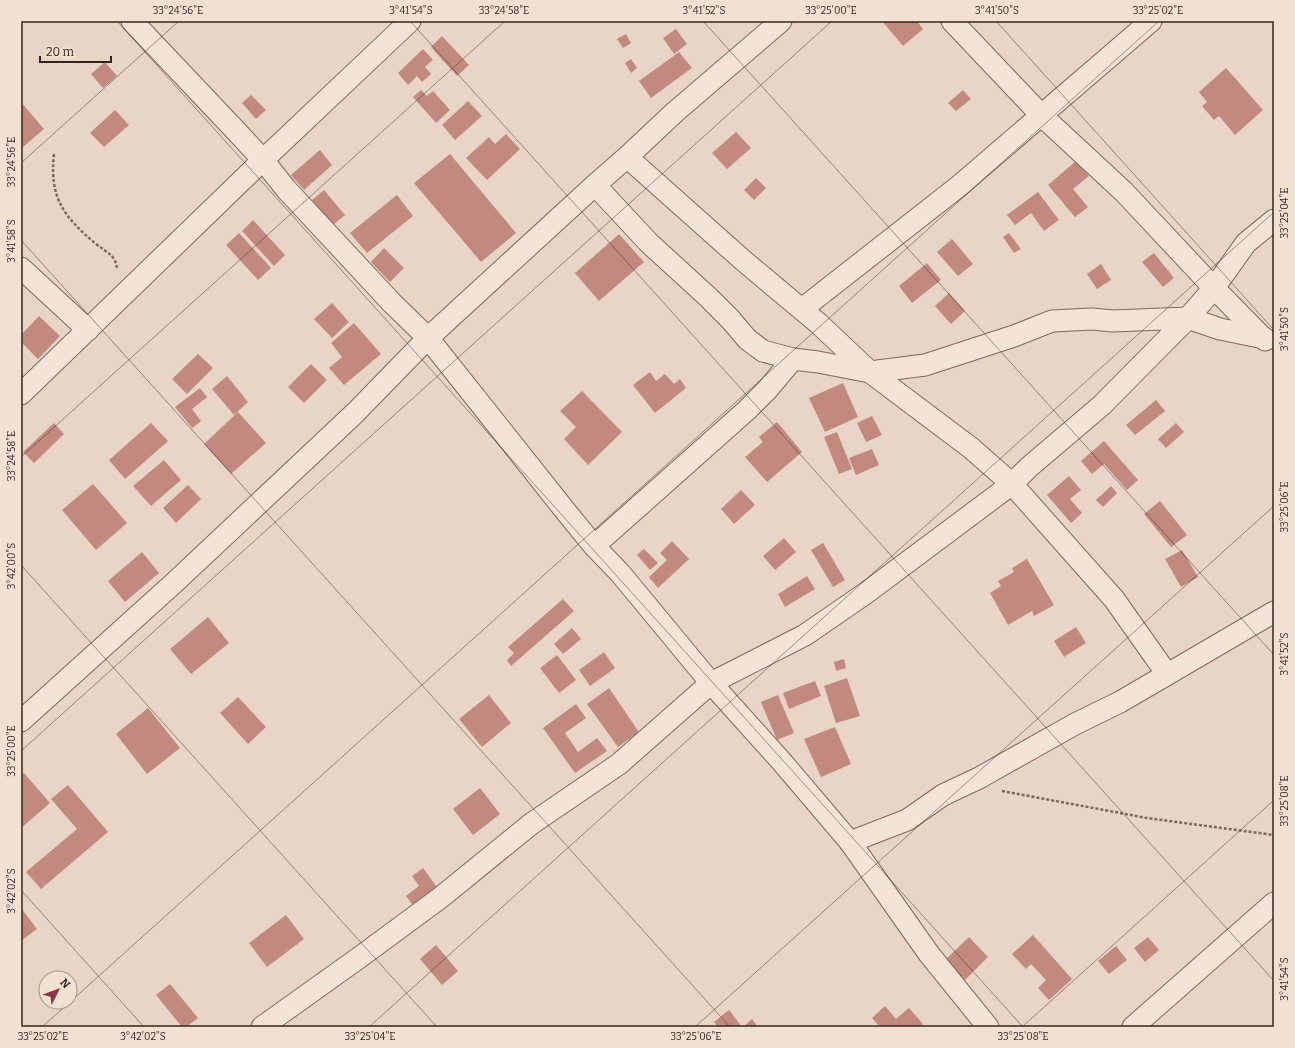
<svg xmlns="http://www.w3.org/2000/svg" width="1295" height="1048" font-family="Bitter,serif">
	<rect width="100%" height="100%" fill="#e8d5c5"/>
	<g fill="#c28a7f">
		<path d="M882 21H917L923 29 903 46Z"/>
		<path d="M676 29 687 44 674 54 663 38Z"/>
		<path d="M626 34 631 43 623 48 617 39Z"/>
		<path d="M442 36 469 65 457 76 431 47Z"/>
		<path d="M423 49 433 60 425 67 431 74 422 82 417 76 408 85 398 73Z"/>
		<path d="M679 52 692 68 651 98 639 81Z"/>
		<path d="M631 59 637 68 631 73 625 63Z"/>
		<path d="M105 62 117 76 103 88 91 74Z"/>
		<path d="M1226 68 1263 110 1235 135 1219 116 1214 120 1202 106 1207 102 1199 92Z"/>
		<path d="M421 90 427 96 433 91 450 110 436 123 413 97Z"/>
		<path d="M963 90 971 99 956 111 948 103Z"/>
		<path d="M251 95 266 110 256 119 242 103Z"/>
		<path d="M468 101 482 116 455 140 442 125Z"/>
		<path d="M21 102 44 129 23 147 21 144Z"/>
		<path d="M115 110 129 125 104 147 90 133Z"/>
		<path d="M736 132 751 148 727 169 712 153Z"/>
		<path d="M506 134 520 149 487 180 466 158 489 137 495 144Z"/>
		<path d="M320 150 332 165 304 190 291 175Z"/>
		<path d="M450 154 516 233 481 262 414 183Z"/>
		<path d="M1076 161 1089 176 1073 189 1088 207 1075 217 1048 185Z"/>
		<path d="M756 178 766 188 754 200 744 190Z"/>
		<path d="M324 190 345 215 333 225 312 200Z"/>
		<path d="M1038 192 1059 220 1044 231 1031 213 1015 225 1007 215Z"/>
		<path d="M397 195 413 216 367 253 350 233Z"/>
		<path d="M253 220 285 255 274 266 242 231Z"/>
		<path d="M239 233 271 268 258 280 226 245Z"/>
		<path d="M1009 233 1021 249 1014 253 1003 237Z"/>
		<path d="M619 234 644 262 599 301 575 273Z"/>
		<path d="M952 239 973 264 958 276 937 252Z"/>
		<path d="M384 248 404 268 390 282 371 262Z"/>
		<path d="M1154 253 1174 278 1163 287 1142 262Z"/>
		<path d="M927 263 941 280 912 303 899 286Z"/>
		<path d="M1101 264 1111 280 1097 289 1087 274Z"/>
		<path d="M949 293 965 311 951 324 935 306Z"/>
		<path d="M332 303 349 322 332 338 314 319Z"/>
		<path d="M39 316 60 336 38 359 21 342V335Z"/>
		<path d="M354 323 381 354 344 385 329 368 342 357 331 343Z"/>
		<path d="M198 354 213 368 187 394 172 379Z"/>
		<path d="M311 364 327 380 304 403 288 387Z"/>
		<path d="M650 372 656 381 665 374 674 384 680 379 686 388 655 413 633 385Z"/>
		<path d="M227 376 248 402 234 415 212 389Z"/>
		<path d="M843 383 858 417 825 432 809 398Z"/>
		<path d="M200 388 207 397 192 409 201 421 192 428 175 407Z"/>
		<path d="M582 391 622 432 588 465 564 439 576 427 560 411Z"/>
		<path d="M1156 400 1165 411 1135 435 1126 425Z"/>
		<path d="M238 412 266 443 231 474 204 444Z"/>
		<path d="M872 416 882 435 866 442 857 423Z"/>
		<path d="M777 422 802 452 767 482 745 457 763 442 759 437Z"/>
		<path d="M54 423 64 434 34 463 23 452Z"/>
		<path d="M151 423 168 441 125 479 109 460Z"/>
		<path d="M1176 423 1184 432 1166 448 1158 439Z"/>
		<path d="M837 432 852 469 839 474 824 437Z"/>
		<path d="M1104 441 1138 480 1127 490 1104 464 1092 474 1081 461Z"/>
		<path d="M872 449 879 465 856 475 849 458Z"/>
		<path d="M164 460 181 480 151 506 133 486Z"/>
		<path d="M1069 476 1081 490 1070 499 1082 513 1071 523 1047 495Z"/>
		<path d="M93 484 127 523 96 550 62 510Z"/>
		<path d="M188 485 201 499 176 523 163 508Z"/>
		<path d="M1111 486 1117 493 1103 507 1096 500Z"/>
		<path d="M741 490 755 505 734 524 721 509Z"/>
		<path d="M1160 501 1187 535 1171 547 1144 514Z"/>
		<path d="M784 538 796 552 775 570 763 556Z"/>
		<path d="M672 541 689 559 658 588 649 577 667 560 660 553Z"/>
		<path d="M823 543 845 580 833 587 811 550Z"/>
		<path d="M644 549 658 563 650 570 637 555Z"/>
		<path d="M1182 550 1198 577 1181 587 1165 559Z"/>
		<path d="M142 552 159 573 125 602 108 581Z"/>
		<path d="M1027 559 1054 605 1034 616 1032 611 1008 625 990 593 1001 586 998 581 1014 572 1012 568Z"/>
		<path d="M807 576 815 589 785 607 778 594Z"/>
		<path d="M563 599 574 611 511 666 507 660 514 653 508 647Z"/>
		<path d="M208 617 229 643 191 674 170 649Z"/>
		<path d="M1076 627 1086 643 1064 657 1054 641Z"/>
		<path d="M572 628 581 639 563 654 554 644Z"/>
		<path d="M604 652 615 668 590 686 579 670Z"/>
		<path d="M557 655 576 680 559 693 540 668Z"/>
		<path d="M844 659 846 668 836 671 834 662Z"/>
		<path d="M847 678 860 716 836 723 824 686Z"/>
		<path d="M815 681 821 696 789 709 783 693Z"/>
		<path d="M609 688 639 732 618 747 587 704Z"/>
		<path d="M489 695 511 723 482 747 459 719Z"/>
		<path d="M778 695 794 733 777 740 761 702Z"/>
		<path d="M238 697 266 727 248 744 220 713Z"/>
		<path d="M576 704 586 718 565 733 578 752 597 738 607 751 575 773 543 728Z"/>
		<path d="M148 708 180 748 147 774 116 734Z"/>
		<path d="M835 727 851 764 821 777 804 739Z"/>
		<path d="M24 773 50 803 21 828V775Z"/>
		<path d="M68 785 108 832 41 889 26 872 77 829 51 799Z"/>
		<path d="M480 788 500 814 473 835 453 809Z"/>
		<path d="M423 868 439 890 415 908 406 896 419 886 412 876Z"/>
		<path d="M21 908 37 929 21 941Z"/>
		<path d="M286 915 304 939 267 967 249 943Z"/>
		<path d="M1033 935 1072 979 1049 1000 1038 988 1046 980 1031 964 1026 969 1012 954Z"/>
		<path d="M969 937 988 957 965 980 945 960Z"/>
		<path d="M1148 937 1159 950 1145 962 1134 948Z"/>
		<path d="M436 945 458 971 442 985 420 959Z"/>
		<path d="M1116 946 1127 960 1109 974 1098 961Z"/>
		<path d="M170 984 198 1018 186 1027H182L156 995Z"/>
		<path d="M885 1006 896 1019 909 1008 923 1024 920 1027H880L872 1018Z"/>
		<path d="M729 1010 742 1027H718L714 1022Z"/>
		<path d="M752 1019 758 1027H743Z"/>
	</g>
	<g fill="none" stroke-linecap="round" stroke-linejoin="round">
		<g stroke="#81675d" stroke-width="23">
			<g id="street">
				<path d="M132 21 238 133 263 160 286 189 392 303 428 338 567 513 594 546 620 573 711 683 782 762 850 842 929 954 988 1027"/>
				<path d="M952 21 1041 115 1124 192 1214 288 1265 340"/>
				<path d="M627 157 745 262 818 323 870 372 971 448 1012 484 1114 599 1167 674"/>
				<path d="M595 185 649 243 708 297 731 320 747 339 763 351 793 359 818 362 870 372 925 365 1014 336 1052 321 1092 319 1113 321 1188 318 1220 329 1264 338"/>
				<path d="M21 268 88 330"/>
				<path d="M802 309 959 186 1151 21"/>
				<path d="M21 394 263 160 410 21"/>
				<path d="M594 546 747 410 767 390 793 359"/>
				<path d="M21 721 174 583 355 413 428 338 595 185 627 157 675 112 781 21"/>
				<path d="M850 842 907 820 943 795 979 778 1075 724 1120 702 1274 612"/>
				<path d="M262 1027 360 957 440 898 531 824 619 764 711 683 805 635 866 593 1012 484 1029 467 1102 405 1188 318 1214 288 1246 243 1274 220"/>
				<path d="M1133 1027 1274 903"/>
			</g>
		</g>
		<g stroke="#81675d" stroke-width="2.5" stroke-dasharray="3 2" stroke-linecap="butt">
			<path d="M54 154C49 198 64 217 96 244 106 252 116 255 117 269"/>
			<path d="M1002 791 1147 818 1274 835"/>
		</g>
		<use href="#street" stroke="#f4e4d7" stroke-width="21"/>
	</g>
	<path fill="none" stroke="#33241f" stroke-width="1" stroke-opacity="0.45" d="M117 21 1023 1027M410 21 1274 981M703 21 1274 655M996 21 1274 330M21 163 179 21M21 240 730 1027M21 457 505 21M21 565 437 1027M21 751 832 21M21 890 144 1027M70 1002 1159 21M42 1027 70 1002M369 1027 1274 212M695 1027 1274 506M1022 1027 1274 800"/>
	<rect width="1295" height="1048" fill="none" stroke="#f1e1d3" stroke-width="44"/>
	<g transform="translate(58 990) rotate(48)"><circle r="19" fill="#f1e1d3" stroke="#a5958b"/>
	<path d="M0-3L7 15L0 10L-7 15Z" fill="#893449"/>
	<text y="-6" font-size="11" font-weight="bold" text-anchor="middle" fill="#33241f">N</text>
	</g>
	<path d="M40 56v6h71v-6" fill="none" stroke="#33241f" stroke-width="2"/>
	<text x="46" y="56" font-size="12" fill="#33241f" stroke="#f1e1d3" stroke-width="3" paint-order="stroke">20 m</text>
	<rect x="22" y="22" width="1251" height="1004" fill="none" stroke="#33241f" stroke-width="1.5"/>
	<g font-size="10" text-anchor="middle" fill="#33241f">
		<text x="178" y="14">33°24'56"E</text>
		<text x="411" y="14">3°41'54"S</text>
		<text x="504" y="14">33°24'58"E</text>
		<text x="704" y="14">3°41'52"S</text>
		<text x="831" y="14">33°25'00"E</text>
		<text x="997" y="14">3°41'50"S</text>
		<text x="1158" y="14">33°25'02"E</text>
		<text transform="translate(11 162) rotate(-90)" y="4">33°24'56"E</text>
		<text transform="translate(1284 213) rotate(-90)" y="4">33°25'04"E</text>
		<text transform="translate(11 241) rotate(-90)" y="4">3°41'58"S</text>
		<text transform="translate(1284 329) rotate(-90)" y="4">3°41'50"S</text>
		<text transform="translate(11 456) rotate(-90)" y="4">33°24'58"E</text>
		<text transform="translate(1284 507) rotate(-90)" y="4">33°25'06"E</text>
		<text transform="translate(11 566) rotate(-90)" y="4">3°42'00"S</text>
		<text transform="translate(1284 654) rotate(-90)" y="4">3°41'52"S</text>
		<text transform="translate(11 751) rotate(-90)" y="4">33°25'00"E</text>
		<text transform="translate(1284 801) rotate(-90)" y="4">33°25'08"E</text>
		<text transform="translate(11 891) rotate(-90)" y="4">3°42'02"S</text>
		<text transform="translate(1284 979) rotate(-90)" y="4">3°41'54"S</text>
		<text x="43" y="1040">33°25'02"E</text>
		<text x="143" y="1040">3°42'02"S</text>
		<text x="370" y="1040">33°25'04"E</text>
		<text x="696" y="1040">33°25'06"E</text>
		<text x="1023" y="1040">33°25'08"E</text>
	</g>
</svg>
